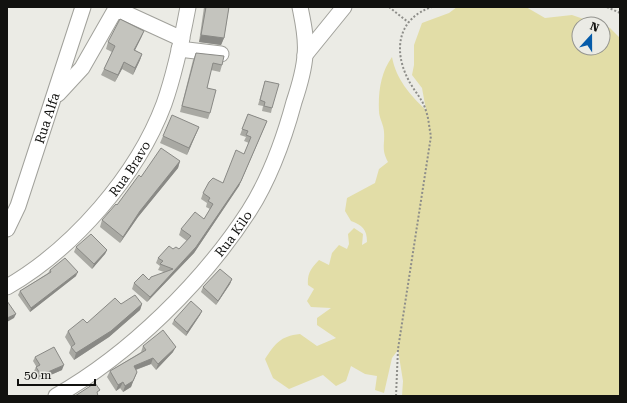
<svg xmlns="http://www.w3.org/2000/svg" width="627" height="403" font-family="'Roboto Serif',serif">
	<rect width="100%" height="100%" fill="#ebebe5"/>
	<path fill="#e2dda7" d="M457 7H526L545 18 572 15 598 24H579V48H603V26L610 28 620 38V396H402L403 381 398 350 392 358 384 393 375 390 377 376 365 374 351 366 346 381 336 386 323 375 289 389 273 378 265 359C275 344 280 336 300 334L317 346 336 338 317 325V318L331 308 311 307 307 301 314 289 308 285C307 274 311 268 319 260L329 265 332 253 339 245 347 249 349 244 348 234 354 228 363 234 362 245 367 242C367 229 362 225 351 221L345 211 347 198 375 183 379 169 388 162C381 149 385 145 384 132 384 125 379 118 379 111 378 92 381 72 392 57 396 79 410 95 426 110L422 88 412 75 414 65V45L422 23 449 13Z"/>
	<g fill="none" stroke-linecap="round" stroke-linejoin="round">
		<g stroke="#a1a19b" stroke-width="17">
			<g id="minor">
				<path d="M179 49 221 54"/>
				<path d="M305 55 344 7"/>
				<path d="M58 94 82 68 114 12 121 11 182 39"/>
				<path id="s1" d="M7 229 18 206 83 7"/>
				<path id="s2" d="M7 287C73 249 137 176 164 104 175 73 182 39 188 7"/>
				<path id="s3" d="M56 396C130 354 203 282 249 211 270 178 284 139 294 102 299 87 304 71 305 55 307 39 303 22 300 7"/>
			</g>
		</g>
		<g stroke="#8e8e8a" stroke-width="2" stroke-dasharray="2 2" stroke-linecap="butt">
			<path d="M389 7 408 22"/>
			<path d="M607 7 620 13"/>
			<path d="M396 396 398 349 431 136C429 128 429 119 426 111 423 99 413 90 408 79 393 50 398 18 432 7"/>
		</g>
		<use href="#minor" stroke="#fff" stroke-width="15"/>
	</g>
	<g fill="#a9a9a3">
		<path d="M204 7H229L224 38 221 45 199 42Z"/>
		<path d="M144 31 141 38 135 50 142 54 140 60 133 75 122 69 115 82 101 75 104 69 112 52 106 49 108 42Z"/>
		<path d="M196 53 222 65 220 72 211 70 207 88 210 113 208 119 180 112 193 60Z"/>
		<path d="M265 81 272 108 271 113 262 111 263 106 258 105Z"/>
		<path d="M248 114 267 121 239 186 194 253 147 302 132 289 134 283 149 280 164 272 158 270 160 266 156 263 158 258 173 249H179L187 241 179 235 181 229 204 219 210 209 206 207 207 203 201 199 203 193 223 183 244 154 249 143 244 141 246 137 240 135Z"/>
		<path d="M199 127 187 155 160 143 163 136Z"/>
		<path d="M180 161 178 168 138 217 120 243 100 227 102 220 117 205 141 177Z"/>
		<path d="M76 247 107 250 105 254 92 269 74 252Z"/>
		<path d="M50 270 76 276 30 312 18 295 20 291 48 273Z"/>
		<path d="M232 279 230 284 216 305 201 292 203 287Z"/>
		<path d="M121 304H142L140 310 109 337 74 360 69 353 71 347 65 337 68 331 87 323Z"/>
		<path d="M202 311 200 315 186 336 172 324 174 320Z"/>
		<path d="M143 346 173 352 156 370 151 364 136 370 131 387 123 392 120 388 116 391 107 377 110 371 141 352Z"/>
		<path d="M35 357 62 370 39 380 34 371 36 367V366L33 361Z"/>
	</g>
	<g fill="#898985">
		<path d="M144 31 141 38 132 56 134 50Z"/>
		<path d="M201 35 224 38 221 45 199 42Z"/>
		<path d="M142 54 140 60 133 75 135 68Z"/>
		<path d="M124 62 122 69 115 82 118 75Z"/>
		<path d="M267 121 239 186 194 253 147 302 150 297 196 247Z"/>
		<path d="M199 127 187 155 189 148Z"/>
		<path d="M180 161 178 168 138 217 120 243 123 237 140 211Z"/>
		<path d="M107 250 105 254 92 269 94 264Z"/>
		<path d="M78 272 76 276 30 312 31 308Z"/>
		<path d="M232 279 230 284 216 305 218 301Z"/>
		<path d="M142 304 140 310 109 337 74 360 76 353Z"/>
		<path d="M202 311 200 315 186 336 187 332Z"/>
		<path d="M16 314 14 318 7 322V318Z"/>
		<path d="M176 347 173 352 156 370 158 364Z"/>
		<path d="M153 358 151 364 132 371 134 366Z"/>
		<path d="M64 365 62 370 39 380 41 375Z"/>
		<path d="M137 372 131 387 123 392 125 386Z"/>
		<path d="M123 382 120 388 116 391 118 385Z"/>
	</g>
	<g fill="#c4c4be" stroke="#898985">
		<path d="M206 7H229L224 38 201 35Z"/>
		<path d="M120 19 144 31 134 50 142 54 135 68 124 62 118 75 104 69 115 46 108 42Z"/>
		<path d="M196 53 224 56 222 65 213 63 207 88 216 90 210 113 182 106Z"/>
		<path d="M265 81 279 84 272 108 264 106 265 102 260 100Z"/>
		<path d="M248 114 267 121 241 181 196 247 150 297 134 283 143 274 149 280 151 277 173 269 160 264 163 261 158 258 169 246 173 249 176 247 179 249 191 236 181 229 195 212 204 219 213 204 208 201 210 198 203 193 209 182 213 178 223 183 236 150 244 154 251 137 246 135 248 131 242 129Z"/>
		<path d="M172 115 199 127 189 148 163 136Z"/>
		<path d="M161 148 180 161 140 211 123 237 102 220 116 204 117 205 139 175 141 177Z"/>
		<path d="M91 234 107 250 94 264 76 247Z"/>
		<path d="M65 258 78 272 31 308 20 291 51 272 50 270Z"/>
		<path d="M220 269 232 279 218 301 203 287Z"/>
		<path d="M135 295 142 304 111 331 76 353 71 347 75 344 68 331 83 319 87 323 115 298 121 304Z"/>
		<path d="M7 301 16 314 7 318Z"/>
		<path d="M191 301 202 311 187 332 174 320Z"/>
		<path d="M163 330 176 347 158 364 153 358 134 366 137 372 133 381 125 386 123 382 118 385 110 371 146 350 143 346Z"/>
		<path d="M54 347 64 365 41 375 36 367 40 365 35 357Z"/>
		<path d="M95 383 100 390 97 392 98 396H75Z"/>
	</g>
	<g text-anchor="middle" stroke-width="4" stroke-linejoin="round" paint-order="stroke">
		<g font-size="13" fill="#11110f" stroke="#ebebe5">
			<text dy="5" stroke="none"><textPath href="#s1" startOffset="118">Rua Alfa</textPath></text>
			<text dy="5" stroke="none"><textPath href="#s2" startOffset="172">Rua Bravo</textPath></text>
			<text dy="5" stroke="none"><textPath href="#s3" startOffset="242">Rua Kilo</textPath></text>
		</g>
	</g>
	<rect width="627" height="403" fill="none" stroke="#11110f" stroke-width="16"/>
	<g transform="translate(591 36) rotate(21)"><circle r="19" fill="#ebebe5" stroke="#94948f"/>
	<path d="M0-3L7 15L0 10L-7 15Z" fill="#055ba9"/>
	<text y="-6" font-size="11" font-weight="bold" text-anchor="middle" fill="#11110f">N</text>
	</g>
	<path d="M18 379v6h77v-6" fill="none" stroke="#11110f" stroke-width="2"/>
	<text x="24" y="379" font-size="12" fill="#11110f" stroke="#ebebe5" stroke-width="3" paint-order="stroke">50 m</text>
</svg>
